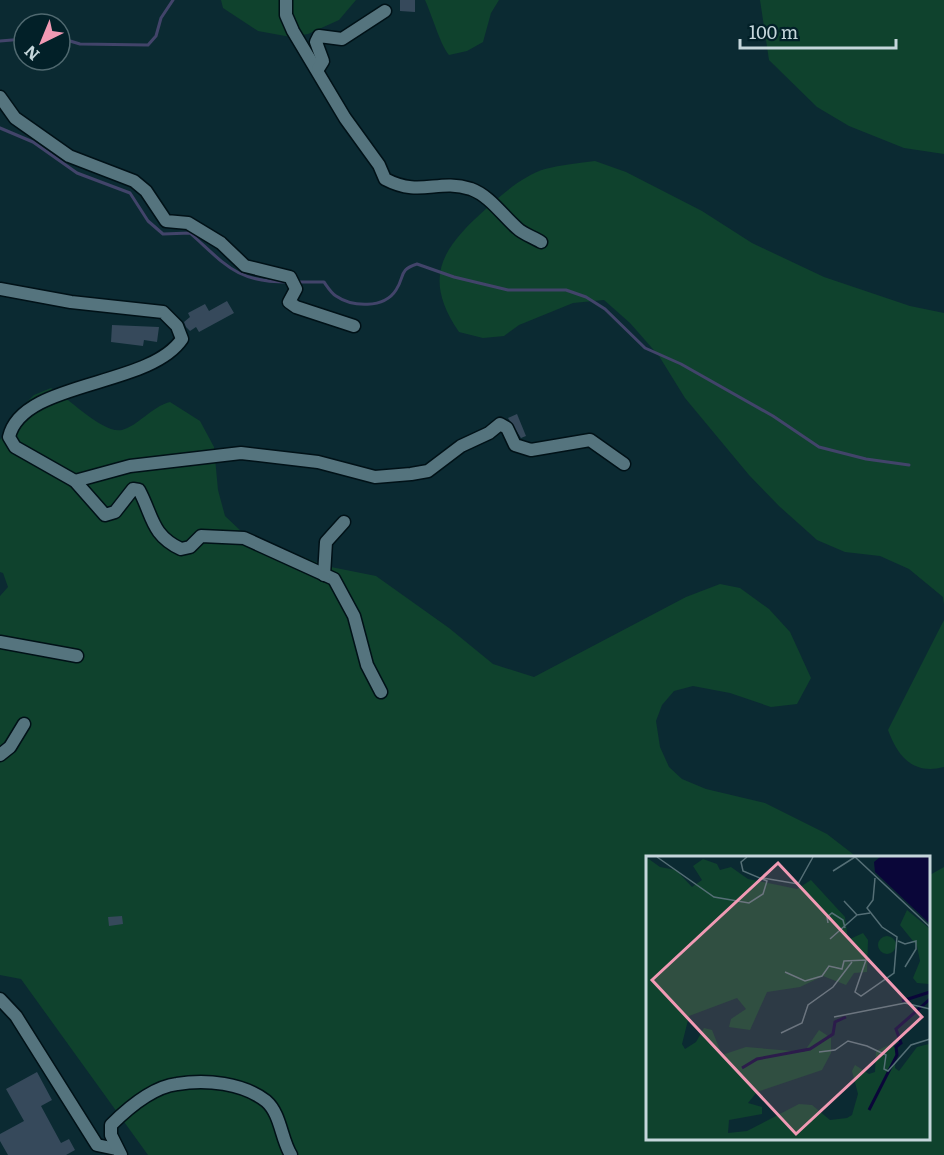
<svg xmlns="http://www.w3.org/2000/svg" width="944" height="1155" font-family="Literata,serif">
	<rect width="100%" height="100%" fill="#0b2a32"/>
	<g fill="#0f422d">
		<path d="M221 0H356L339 20 308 34 291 37 258 31 223 8Z"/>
		<path d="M425 0H499L491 13 483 42 467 51 449 55C440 44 432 15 425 0Z"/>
		<path d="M760 0H944V154L904 148 849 126 817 107 769 60Z"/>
		<path d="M595 161 626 172 702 211 752 243 824 277 910 306 944 313V605L943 597 909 569 880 556 845 552 817 540 779 506 749 475 685 398 659 356 630 323 604 300 573 303 519 325 504 336 483 338 459 332C421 276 443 247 488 207 503 193 525 175 545 169 561 165 579 163 595 161Z"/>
		<path d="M51 388C69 398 103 434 122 430 138 426 151 407 170 402L200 421 214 447 218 490 225 516 243 533 326 566 376 576 449 628 493 664 534 677 686 597 720 584 740 588 769 609 790 632 811 678 797 704 771 707 730 693 693 686 674 691 662 705 656 721 660 747 669 767 682 779 706 789 765 803 827 834 858 858H647V1138H928V876L944 867V1155H148L21 979 0 975V596L8 587 3 573 0 572V440L17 412 34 395Z"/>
		<path d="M944 620V767C913 775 898 757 888 730Z"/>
	</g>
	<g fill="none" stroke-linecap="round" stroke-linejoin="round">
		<g stroke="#42446a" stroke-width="3">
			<path d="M60 38 80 44 148 45 156 36 161 18 173 0"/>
			<path d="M0 41 24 39"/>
			<path d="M0 128 33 142 77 173 130 193 148 221 163 234 190 233C226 265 236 282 287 282"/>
			<path d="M297 282H324C327 286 331 293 336 296 352 307 384 309 396 290 405 277 398 270 417 264L454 277 508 290H566L586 297 605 309 645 348 681 364 773 416 819 447 866 459 909 465"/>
		</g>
	</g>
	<g fill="#36495b">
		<path d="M400 0H415V12L400 11Z"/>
		<path d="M227 301 234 313 199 332 196 327 190 331 186 327 184 322 190 317 188 313 205 304 209 311Z"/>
		<path d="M112 325 159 327 157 342 144 340 143 346 111 342Z"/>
		<path d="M517 414 526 436 521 438 508 418Z"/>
		<path d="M122 916 123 924 109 926 108 917Z"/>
		<path d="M37 1072 52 1100 41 1106 61 1143 69 1139 75 1150 66 1155H8L0 1141V1134L24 1121 6 1089Z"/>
	</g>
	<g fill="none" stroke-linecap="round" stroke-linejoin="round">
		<g stroke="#001117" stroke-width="15">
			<g id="minor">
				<path d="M286 0V15L293 31 345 118 379 165 385 179C421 198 437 178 471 189 490 196 502 215 517 228 523 234 533 237 541 242"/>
				<path d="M318 69 323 61 316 42 319 36 342 39 385 11"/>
				<path d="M0 97 15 118 69 156 134 181 146 191 166 221 188 223 221 243 245 266 290 277 296 289 289 302 296 307 354 326"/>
				<path d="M0 289 71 302 163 312 177 326 182 339C149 388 22 380 9 437L15 447 75 481 105 515 115 512 133 489 139 490C153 516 151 535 181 549L190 547 201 536 244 538 334 579 354 616 367 665 381 692"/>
				<path d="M75 481 130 466 241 453 318 462 375 477 411 474 428 471 461 446 489 433 500 424 507 428 515 445 531 450 590 440 624 464"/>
				<path d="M324 575 326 542 344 522"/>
				<path d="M0 642 77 656"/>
				<path d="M0 755 10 747 24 724"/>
				<path d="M0 999 16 1016 97 1145 116 1149"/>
				<path d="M121 1155 111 1135V1125C128 1108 152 1087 177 1084 206 1079 243 1083 266 1101 281 1114 281 1139 291 1155"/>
			</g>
		</g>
		<use href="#minor" stroke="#55747e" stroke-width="12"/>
	</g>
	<g transform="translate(646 856)">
		<rect width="284" height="284" fill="#0b2a32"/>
		<path d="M0 1 14 11 30 14 46 31 56 24 47 10 57 3 71 8 74 14 85 11 102 23 151 33 165 24 199 61 202 84 217 77 222 84 221 116 208 117 200 129 177 120 154 131 121 136 104 174 83 171 85 163 100 153 91 142 43 160 36 188 39 193 50 186 58 172 66 174 76 199 100 191 158 196 173 174 185 182V197L176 214 111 236 102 247 116 251V258L83 264 82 277 101 275 153 248 166 249 184 264 201 262 206 259 212 238 206 215 209 209 223 218 229 216 230 195 245 188 250 193 249 212 253 215 271 191 283 188V283H0ZM261 54 283 72V128L271 127 267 122 274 105 271 90 254 69ZM232 89a9 9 0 1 1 18 0a9 9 0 1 1-18 0Z" fill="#0f422d"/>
		<path d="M234 1H283V67L229 16 228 6Z" fill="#0a0639"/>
		<path fill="none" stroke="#0a0639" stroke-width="3" d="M256 145 284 136M96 212 111 203 164 193 187 178 189 166 200 161M223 254 251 199 250 191 255 187 250 173 284 143"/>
		<path fill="none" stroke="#556f76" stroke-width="1.5" d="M11 1 68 41 103 47 117 38 121 25 97 15 95 6 101 1M187 15 209 1 284 71M117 22 152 28 167 1M198 45 211 59 224 57M182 67 181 61 186 57 197 64 199 72M184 83 211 59M252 85 259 88 270 85V93L259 111M139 116 159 125 176 120 183 110 196 113 198 105 220 104 209 136 215 140 248 117 251 81 236 71 221 52 227 44 229 22M188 161 259 147 284 153M135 177 156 167 162 149 187 131 206 106M173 196 189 194 202 185 221 190 240 199 238 213 242 215 265 189 284 183"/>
		<path fill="#f19ab4" fill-opacity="0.15" stroke="#f19ab4" stroke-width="3" d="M132 7 276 161 150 278 6 124Z"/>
		<rect width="284" height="284" fill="none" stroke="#c5d6db" stroke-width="3"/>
	</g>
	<g transform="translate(42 42) rotate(223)"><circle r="28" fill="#022028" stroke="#506970" stroke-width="1.5"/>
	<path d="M0-4.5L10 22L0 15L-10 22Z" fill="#f19ab4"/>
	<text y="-9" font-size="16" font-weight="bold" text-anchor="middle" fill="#c5d6db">N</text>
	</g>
	<path d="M740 39v9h156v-9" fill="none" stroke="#c5d6db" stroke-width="3"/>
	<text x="749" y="39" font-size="18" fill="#c5d6db" stroke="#022028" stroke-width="4.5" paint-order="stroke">100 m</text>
</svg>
